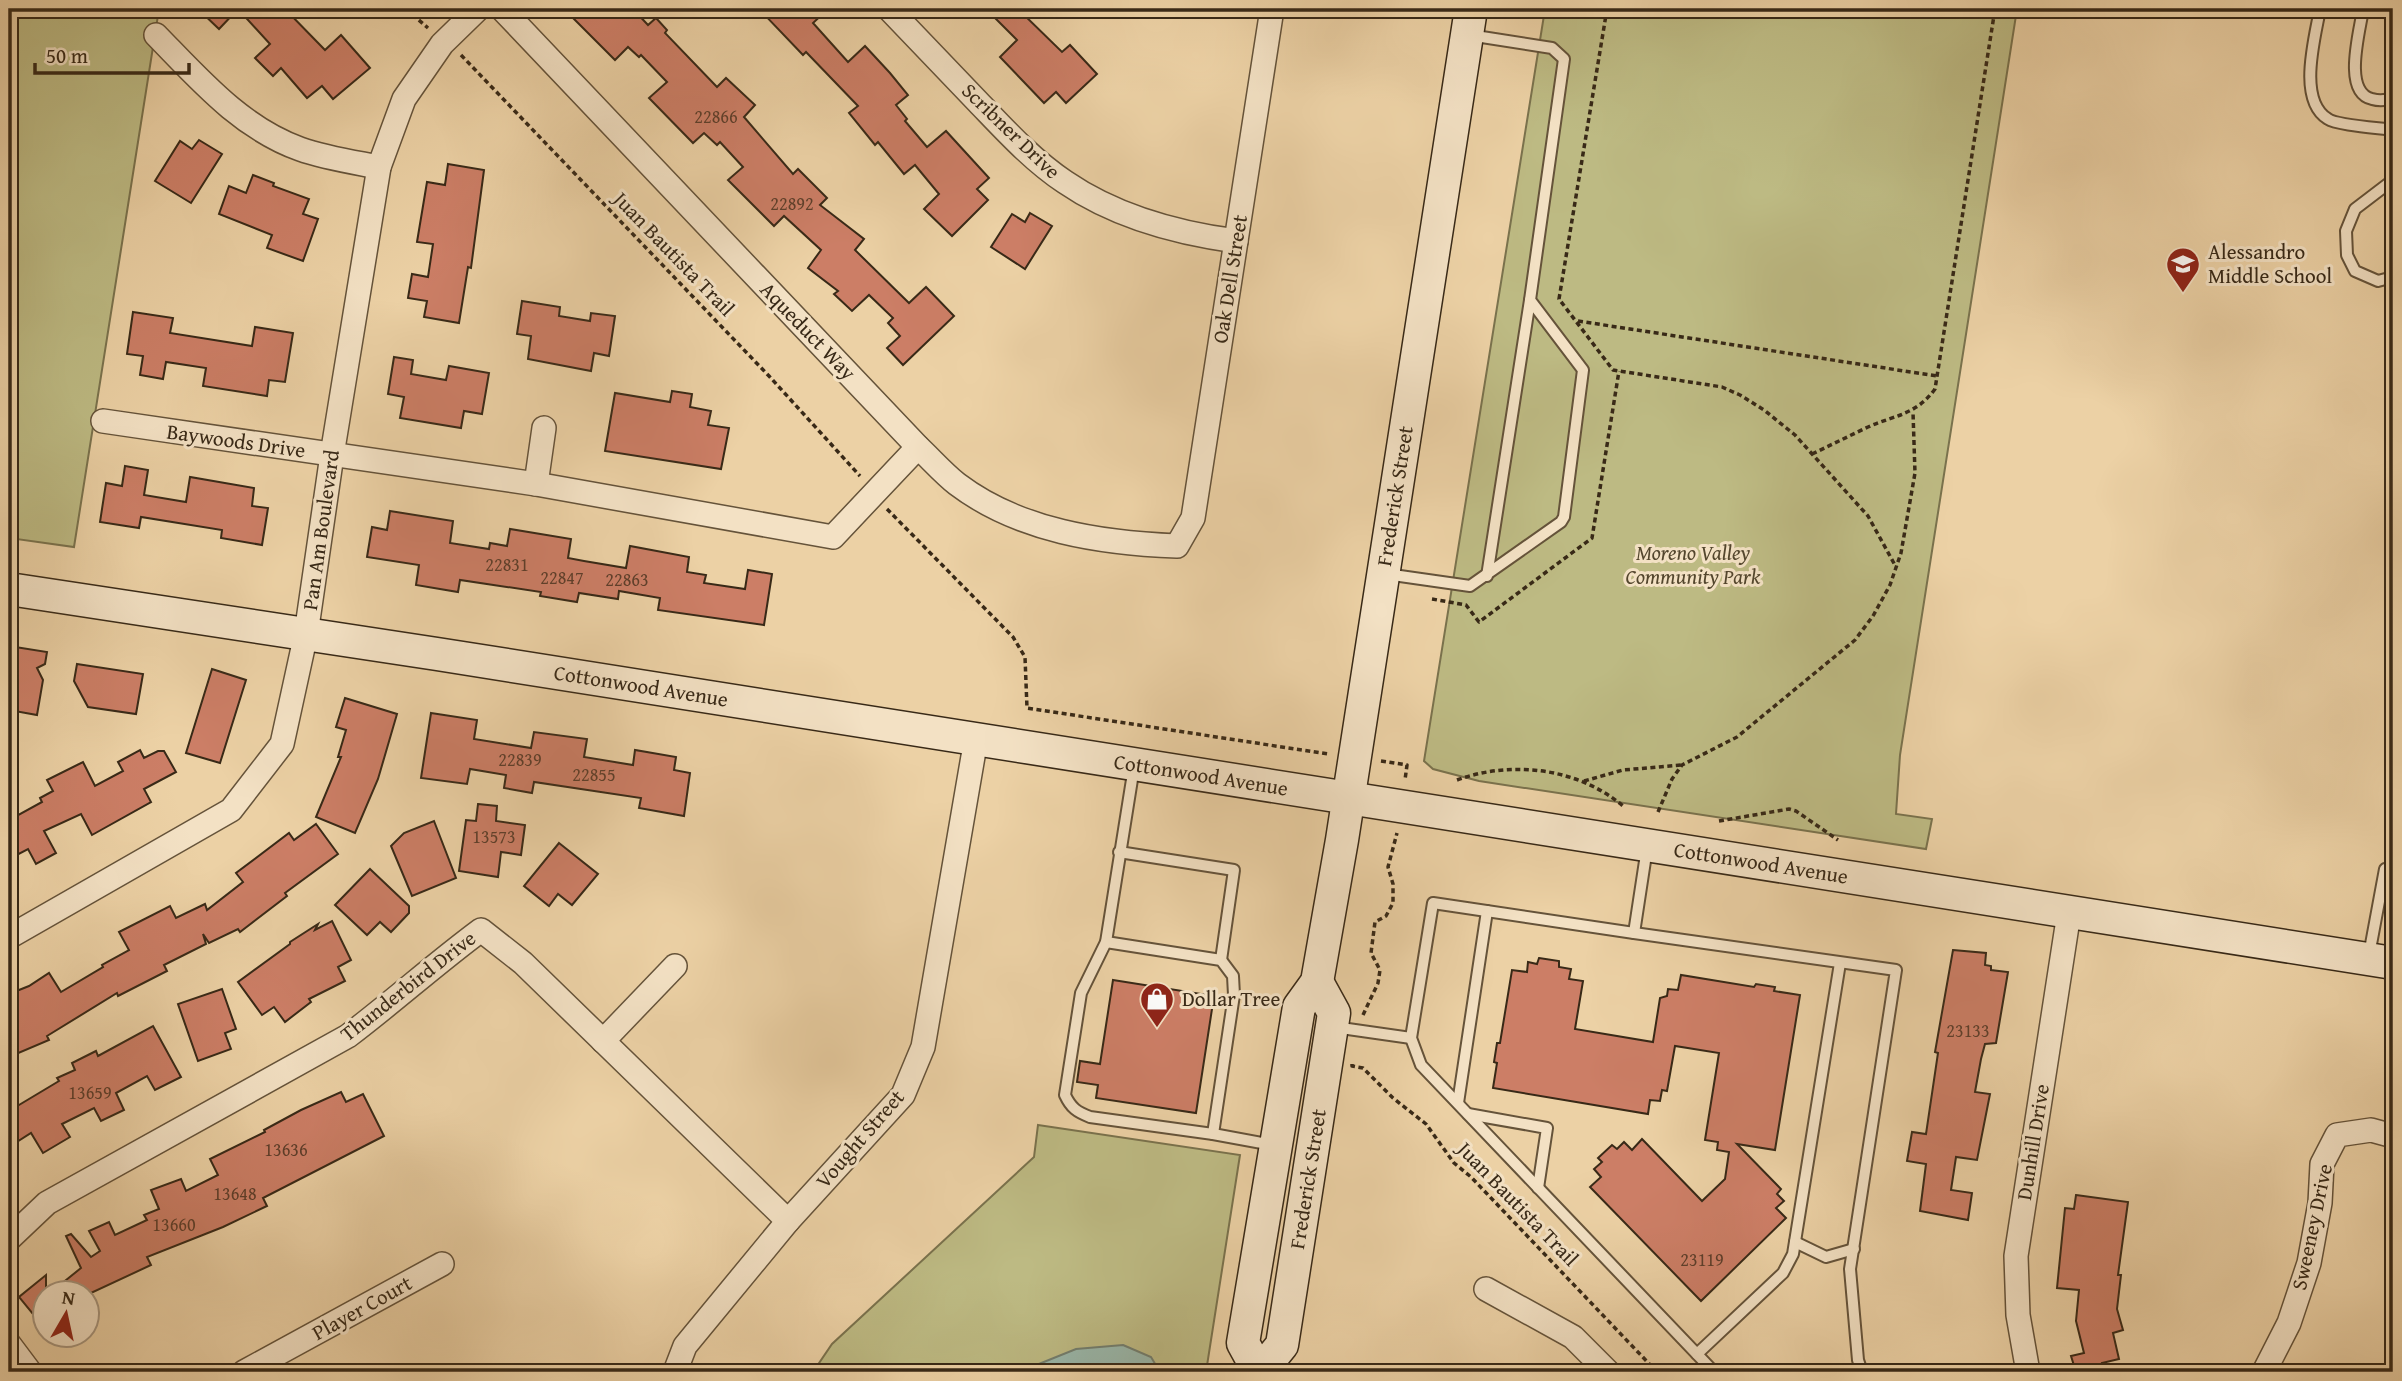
<svg xmlns="http://www.w3.org/2000/svg" width="2402" height="1381" font-family="'Gentium Book Plus',serif">
	<rect width="100%" height="100%" fill="#ecd1a5"/>
	<filter id="stains"><feTurbulence type="fractalNoise" baseFrequency=".00286" numOctaves="4"/><feColorMatrix values="0 0 0 0 .2 0 0 0 0 .09 0 0 0 0 .02 0 0 0 .5 -.17"/></filter>
	<radialGradient id="worn" r=".72"><stop offset=".6" stop-color="#630" stop-opacity="0"/><stop offset="1" stop-color="#630" stop-opacity=".3"/></radialGradient>
	<g fill="#bdba83" stroke="#7a724d" stroke-width="2">
		<path d="M9 9H159L74 547 9 538Z"/>
		<path d="M1545 9H2017L1900 755 1896 814 1932 819 1926 849 1479 781 1433 769 1424 761Z"/>
		<path d="M1038 1125 1240 1155 1206 1372H813L832 1344 1034 1157Z"/>
	</g>
	<path fill="#99b7aa" stroke="#727e6f" stroke-width="2" d="M1123 1345 1151 1357 1160 1372H1019L1076 1349Z"/>
	<g fill="#cc7e66" stroke="#382917" stroke-width="2">
		<path d="M198 9H285L325 50 341 35 370 68 333 99 322 86 307 98 281 68 273 76 255 58 270 44 238 9 219 29Z"/>
		<path d="M564 9H633L648 25 656 18 667 30 665 33 717 87 726 78 755 105 744 117 793 174 798 169 827 198 820 205 864 239 855 250 909 303 926 287 954 316 903 365 887 348 900 336 888 323 893 318 869 295 852 311 834 294 838 291 808 268 821 250 784 216 774 226 728 180 743 167 720 142 717 145 704 133 693 143 649 98 667 82 641 55 639 57 628 47 615 60Z"/>
		<path d="M759 9H828L813 23 848 62 865 46 890 73 908 95 896 105 907 119 905 121 927 147 946 131 989 178 977 189 988 200 952 236 924 209 939 194 915 165 904 174 878 142 875 145 849 113 858 106 806 52 803 55Z"/>
		<path d="M986 9H1018L1062 52 1070 45 1097 74 1066 103 1056 92 1044 103 1000 57 1017 40Z"/>
		<path d="M199 140 222 154 191 203 155 181 180 141 192 149Z"/>
		<path d="M448 164 484 170 471 268 468 267 459 323 424 317 427 301 408 298 412 274 428 277 433 244 417 242 427 182 445 185Z"/>
		<path d="M253 175 274 183 273 186 309 199 303 214 318 219 303 261 267 248 272 235 219 214 229 186 246 193Z"/>
		<path d="M1030 213 1052 226 1025 269 991 247 1012 214 1025 222Z"/>
		<path d="M522 301 560 307 559 316 590 321 591 313 615 316 609 356 594 353 591 371 528 359 531 336 517 334Z"/>
		<path d="M133 312 173 318 170 333 252 346 255 327 293 333 285 382 269 380 267 396 203 386 206 368 166 362 163 379 140 375 143 356 127 354Z"/>
		<path d="M394 357 413 360 411 374 446 380 449 366 489 373 482 414 464 411 461 428 400 418 404 397 388 394Z"/>
		<path d="M672 391 692 394 690 407 711 411 708 425 729 428 721 469 605 451 615 393 670 402Z"/>
		<path d="M125 466 148 470 144 495 186 502 190 477 254 488 252 506 268 508 262 545 221 538 222 530 141 517 139 528 100 522 106 483 122 486Z"/>
		<path d="M390 511 453 521 450 543 489 549 490 543 507 546 510 529 571 539 568 558 584 561 626 568 630 546 689 557 687 572 706 575 704 583 745 589 748 570 772 574 764 625 658 610 660 598 619 591 618 599 579 593 577 602 540 596 541 592 460 580 458 592 416 585 419 565 367 557 372 527 387 530Z"/>
		<path d="M9 646 47 652 45 664 37 668 43 680 37 715 9 710Z"/>
		<path d="M77 664 143 674 136 714 88 707 74 681Z"/>
		<path d="M212 669 246 680 220 763 186 753Z"/>
		<path d="M345 698 397 714 378 779 355 833 316 817 341 757H338L346 730 336 727Z"/>
		<path d="M431 713 477 720 474 739 531 748 534 732 587 739 584 757 633 765 635 750 676 757 674 770 690 773 684 816 639 808 641 798 534 782 532 793 504 788 506 775 470 769 467 784 421 778Z"/>
		<path d="M140 750 144 758 158 751H164L176 772 144 789 151 802 92 835 81 814 44 831 56 853 36 864 28 849 9 859V820L42 802 40 798 53 791 47 780 83 762 95 786 123 771 118 762Z"/>
		<path d="M478 804 497 806 496 821 525 825 521 855 501 852 498 877 459 871 466 820 476 821Z"/>
		<path d="M434 821 456 878 412 896 391 846 404 833Z"/>
		<path d="M316 824 338 854 285 893 287 896 240 932 238 929 209 943 203 934 206 944 164 965 167 971 118 996 117 993 47 1036 49 1040 9 1057V994L29 986 49 973 61 992 103 967 102 965 129 950 119 932 170 906 176 918 205 904 207 910 243 882 236 873 289 833 294 840Z"/>
		<path d="M559 843 598 874 572 905 558 894 549 906 524 886Z"/>
		<path d="M370 869 409 906V913L391 932 380 922 367 935 335 905Z"/>
		<path d="M332 921 351 960 338 967 345 981 309 999 311 1002 285 1022 274 1007 262 1015 238 982 290 944V942L318 924 315 930Z"/>
		<path d="M1953 950 1986 953 1985 965 1991 966V970L2008 972 1996 1043 1985 1044 1981 1059 1975 1092 1990 1094 1977 1160 1956 1157 1951 1190 1972 1193 1968 1220 1920 1211 1926 1164 1907 1161 1912 1132 1926 1134 1938 1053 1935 1052Z"/>
		<path d="M1539 958 1559 961V967L1571 969 1569 979 1583 981 1575 1029 1653 1042 1660 998 1667 996 1668 989 1678 990 1681 975 1754 987 1756 984 1775 987 1774 991 1800 995 1775 1150 1737 1144 1781 1189 1777 1194 1784 1201 1776 1208 1786 1218 1701 1301 1590 1187 1601 1177 1594 1169 1602 1162 1598 1158 1612 1145 1617 1149 1624 1142 1632 1150 1642 1139 1702 1201 1725 1179 1729 1152 1717 1150 1718 1142 1705 1140 1719 1053 1675 1046 1667 1091 1662 1090 1660 1101 1650 1100 1648 1114 1493 1088 1497 1063 1494 1062 1497 1043H1500L1512 970 1527 972 1528 962 1537 964Z"/>
		<path d="M1113 980 1214 996 1196 1113 1096 1098 1098 1085 1077 1082 1080 1061 1100 1064Z"/>
		<path d="M222 989 236 1029 225 1033 231 1049 198 1061 178 1004Z"/>
		<path d="M153 1026 181 1077 155 1090 147 1076 116 1093 124 1110 101 1121 94 1108 62 1124 70 1137 43 1153 31 1133 9 1147V1111L59 1081 57 1078 75 1070 72 1063 96 1051 98 1056Z"/>
		<path d="M341 1092 346 1102 363 1094 384 1136 263 1198 267 1206 223 1227 147 1257 151 1265 91 1293H50L81 1268 66 1236 71 1234 91 1257 100 1251 89 1231 109 1222 115 1235 147 1220 144 1215 159 1209 151 1190 181 1179 186 1191 218 1175 210 1159 265 1132 264 1130 301 1110Z"/>
		<path d="M2076 1195 2128 1202 2118 1275H2121L2117 1309 2123 1330 2113 1333 2119 1359 2102 1363 2104 1372H2076L2071 1356 2084 1353 2076 1321 2079 1290 2057 1288 2065 1208 2074 1209Z"/>
		<path d="M46 1275V1330L19 1297Z"/>
	</g>
	<g fill="none" stroke-linecap="round" stroke-linejoin="round">
		<g stroke="#65533a" stroke-width="14">
			<g id="lane">
				<path d="M2320 9C2315 38 2297 100 2328 119 2336 125 2380 128 2393 130"/>
				<path d="M2363 9C2360 31 2342 92 2372 99 2379 101 2386 101 2393 97"/>
				<path d="M2393 180 2355 209 2346 231 2347 255 2355 271 2378 281 2393 277"/>
				<path d="M1386 574 1470 586 1561 522 1564 517 1583 370 1530 300 1564 59 1552 48 1469 35"/>
				<path d="M1487 576 1530 300"/>
				<path d="M1134 767 1106 942 1081 993 1065 1095C1071 1108 1077 1112 1090 1117L1213 1134 1273 1145"/>
				<path d="M1647 848 1634 933 1433 903 1411 1038 1421 1065 1714 1372"/>
				<path d="M1119 852 1234 870 1221 960"/>
				<path d="M1634 933 1896 970 1850 1269 1858 1360 1862 1372"/>
				<path d="M1106 942 1221 960 1233 976 1234 995 1213 1134"/>
				<path d="M2369 955 2385 869 2393 871"/>
				<path d="M1334 1027 1411 1038"/>
				<path d="M1458 1103 1487 911"/>
				<path d="M1468 1114 1547 1128 1538 1188"/>
				<path d="M1795 1242 1826 1257 1854 1249"/>
				<path d="M1697 1354 1783 1273 1793 1254 1840 963"/>
			</g>
		</g>
		<g stroke="#65533a" stroke-width="26">
			<g id="street">
				<path d="M502 9 918 447C931 459 943 473 957 484 1019 531 1101 543 1177 546L1193 518 1272 9"/>
				<path d="M889 9C919 40 948 71 978 102 1005 130 1032 160 1065 182 1116 217 1176 233 1236 241"/>
				<path d="M156 35C199 79 241 128 300 149 325 158 353 162 379 167"/>
				<path d="M103 421 536 484 833 537 918 447"/>
				<path d="M536 484 544 428"/>
				<path d="M9 937 231 810 282 744 306 634 332 455 379 167 404 99 442 44 478 9"/>
				<path d="M603 1041 675 966"/>
				<path d="M9 1239 47 1203 348 1036C393 1002 435 964 481 930L523 963 788 1221"/>
				<path d="M1486 1289 1573 1337 1608 1372"/>
				<path d="M9 1344 30 1372"/>
				<path d="M244 1372 442 1264"/>
				<path d="M675 1372 685 1346 788 1221 903 1095 923 1047 976 739"/>
				<path d="M2028 1372 2018 1315 2016 1256 2069 913"/>
				<path d="M2264 1372 2289 1323 2309 1263 2320 1203 2322 1164 2337 1135 2371 1130 2393 1136"/>
			</g>
		</g>
		<g stroke="#382917" stroke-width="35">
			<g id="secondary">
				<path d="M9 589 437 654 2393 963"/>
				<path d="M1259 1372 1243 1343 1299 1007 1317 982 1342 840 1471 9"/>
				<path d="M1260 1372 1282 1345 1334 1013 1317 982"/>
			</g>
		</g>
		<g stroke="#382917" stroke-width="3.5" stroke-dasharray="5 3.5" stroke-linecap="butt">
			<path d="M406 9 428 28"/>
			<path d="M1607 9 1559 299 1613 370 1722 387 1740 395 1764 410 1795 435 1868 516 1896 567"/>
			<path d="M461 55 769 376 860 476"/>
			<path d="M1578 321 1937 376"/>
			<path d="M1812 454C1831 445 1849 436 1868 427 1895 415 1916 415 1935 389L1995 9"/>
			<path d="M887 509 1013 637 1025 657 1027 708 1328 754"/>
			<path d="M1432 599 1466 605 1479 622 1592 538 1619 371"/>
			<path d="M1381 761 1407 765 1405 780"/>
			<path d="M1457 780C1512 760 1578 768 1623 806"/>
			<path d="M1584 781 1623 770 1682 765"/>
			<path d="M1658 812 1672 779 1682 765 1737 737 1855 640 1873 616 1890 585 1901 553 1915 473 1913 412"/>
			<path d="M1719 821 1789 809 1796 811 1838 840"/>
			<path d="M1363 1015 1378 983 1380 970 1371 953 1375 922 1386 916 1393 903V884L1388 867 1397 833"/>
			<path d="M1352 1064V1066L1363 1068 1393 1098 1426 1124 1454 1163 1471 1177 1657 1372"/>
		</g>
		<use href="#lane" stroke="#f3e1c4" stroke-width="10"/>
		<use href="#street" stroke="#f3e1c4" stroke-width="23"/>
		<use href="#secondary" stroke="#f3e1c4" stroke-width="32"/>
	</g>
	<defs>
		<g id="school-pin" transform="scale(1.75)"><path d="M0 17L-7.5 6A9.5 9.5 0 1 1 7.5 6Z" fill="#8f2418" stroke="#f3e1c4"/><path d="M0-5L7-2L0 1L-7-2ZM-4 1L0 2.5L4 1V4Q0 6-4 4Z" fill="#fff"/></g>
		<g id="shop-pin" transform="scale(1.75)"><path d="M0 17L-7.5 6A9.5 9.5 0 1 1 7.5 6Z" fill="#8f2418" stroke="#f3e1c4"/><path d="M-5-2.5h2.3a2.7 3.5 0 0 1 5.4 0H5L5.5 6h-11ZM-1.5-2.5h3a1.5 2.3 0 0 0-3 0Z" fill="#fff"/></g>
	</defs>
	<g fill-rule="evenodd">
		<use href="#school-pin" x="2183" y="264"/>
		<use href="#shop-pin" x="1157" y="999"/>
	</g>
	<g text-anchor="middle" stroke-width="6" stroke-linejoin="round" paint-order="stroke">
		<g font-size="18" fill="#5d3e2b">
			<text x="716" y="123">22866</text>
			<text x="792" y="210">22892</text>
			<text x="507" y="571">22831</text>
			<text x="562" y="584">22847</text>
			<text x="627" y="586">22863</text>
			<text x="520" y="766">22839</text>
			<text x="594" y="781">22855</text>
			<text x="494" y="843">13573</text>
			<text x="1968" y="1037">23133</text>
			<text x="90" y="1099">13659</text>
			<text x="286" y="1156">13636</text>
			<text x="235" y="1200">13648</text>
			<text x="174" y="1231">13660</text>
			<text x="1702" y="1266">23119</text>
		</g>
		<g font-size="21" fill="#382917" stroke="#f3e1c4">
			<text transform="translate(1011 131) rotate(44)" y="7">Scribner Drive</text>
			<text transform="translate(674 254) rotate(46)" y="7">Juan Bautista Trail</text>
			<text transform="translate(1230 279) rotate(-81)" y="7">Oak Dell Street</text>
			<text transform="translate(808 331) rotate(46)" y="7">Aqueduct Way</text>
			<text transform="translate(236 441) rotate(8)" y="7">Baywoods Drive</text>
			<text transform="translate(1395 496) rotate(-81)" y="7">Frederick Street</text>
			<text transform="translate(321 530) rotate(-82)" y="7">Pan Am Boulevard</text>
			<text transform="translate(641 686) rotate(9)" y="7">Cottonwood Avenue</text>
			<text transform="translate(1201 775) rotate(9)" y="7">Cottonwood Avenue</text>
			<text transform="translate(1761 863) rotate(9)" y="7">Cottonwood Avenue</text>
			<text transform="translate(408 986) rotate(-38)" y="7">Thunderbird Drive</text>
			<text transform="translate(860 1139) rotate(-49)" y="7">Vought Street</text>
			<text transform="translate(2033 1142) rotate(-81)" y="7">Dunhill Drive</text>
			<text transform="translate(1308 1179) rotate(-81)" y="7">Frederick Street</text>
			<text transform="translate(1518 1204) rotate(46)" y="7">Juan Bautista Trail</text>
			<text transform="translate(2312 1227) rotate(-78)" y="7">Sweeney Drive</text>
			<text transform="translate(362 1308) rotate(-29)" y="7">Player Court</text>
		</g>
		<g font-size="21" fill="#382917" stroke="#f3e1c4" text-anchor="start">
			<text x="2208" y="259">Alessandro<tspan x="2208" dy="24">Middle School</tspan></text>
			<text x="1182" y="1006">Dollar Tree</text>
		</g>
		<g font-size="21" font-style="italic" fill="#53462d" stroke="#f3e1c4">
			<text x="1693" y="560">Moreno Valley<tspan x="1693" dy="24">Community Park</tspan></text>
		</g>
	</g>
	<rect width="2402" height="1381" fill="none" stroke="#ecd1a5" stroke-width="35"/>
	<rect x="10" y="10" width="2381" height="1360" fill="none" stroke="#382917" stroke-width="3.5"/>
	<rect x="18" y="18" width="2367" height="1346" fill="none" stroke="#382917" stroke-width="2"/>
	<g transform="translate(66 1314) rotate(9)"><circle r="33" fill="#f3e1c4" stroke="#a8977f" stroke-width="2"/>
	<path d="M0-5L12 26L0 18L-12 26Z" fill="#8f2418"/>
	<text y="-10" font-size="19" font-weight="bold" text-anchor="middle" fill="#382917">N</text>
	</g>
	<path d="M35 63v10h154v-10" fill="none" stroke="#382917" stroke-width="3.5"/>
	<text x="46" y="63" font-size="21" fill="#382917" stroke="#f3e1c4" stroke-width="5" paint-order="stroke">50 m</text>
	<rect width="100%" height="100%" filter="url(#stains)"/>
	<rect width="100%" height="100%" fill="url(#worn)"/>
</svg>
